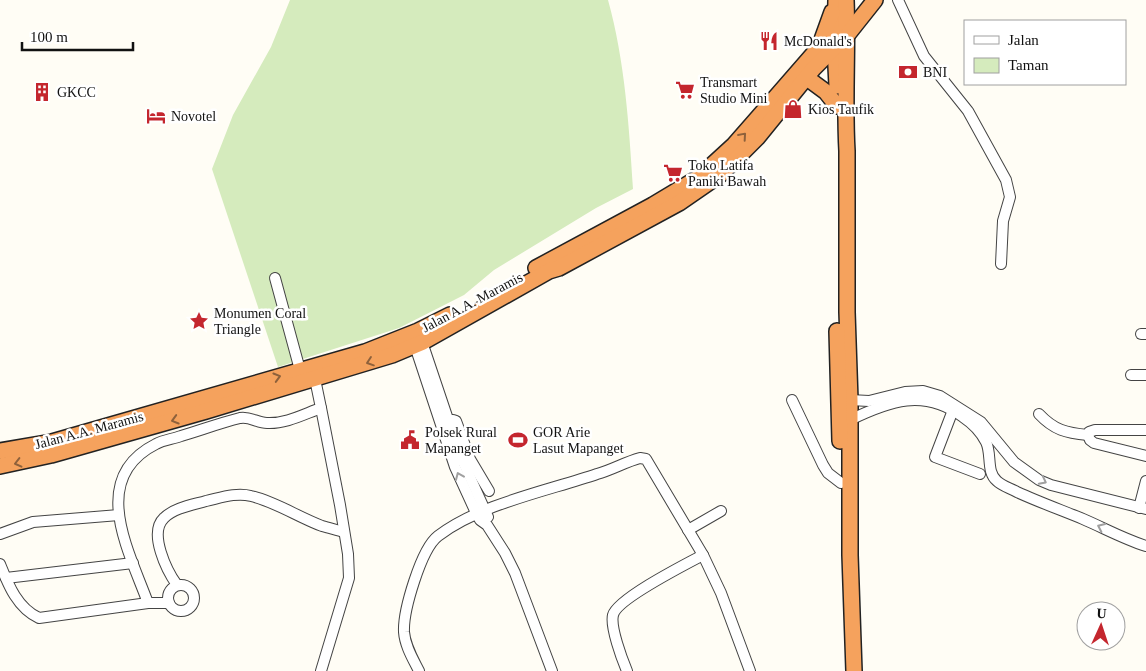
<svg xmlns="http://www.w3.org/2000/svg" width="1146" height="671" font-family="'Times New Roman',serif">
	<rect width="100%" height="100%" fill="#fffdf5"/>
	<path fill="#d5ebbd" d="M290 0H608C625 61 629 126 633 189L596 208 494 270 464 295 399 328 278 367 212 169 233 115 271 47Z"/>
	<g fill="none" stroke-linecap="round" stroke-linejoin="round">
		<g stroke="#444" stroke-width="12">
			<g id="minor">
				<path d="M898 0 924 56 968 111 1006 180 1010 197 1003 221 1001 264"/>
				<path d="M275 278 300 370"/>
				<path d="M1141 334H1146"/>
				<path d="M420 336 460 455 488 517"/>
				<path d="M413 340 455 467 477 515 480 520 487 525 505 553 515 573 552 671"/>
				<path d="M1131 375H1146"/>
				<path d="M792 400 823 465 828 473 841 483"/>
				<path d="M850 400 869 401 905 392 923 391 940 396 981 422 1014 462 1039 480 1051 485 1146 509"/>
				<path d="M953 410 935 457 980 474"/>
				<path d="M1039 414C1054 430 1066 433 1088 435"/>
				<path d="M850 420C889 401 924 388 963 417 972 423 981 432 986 442 992 454 986 472 997 481 1002 486 1010 488 1017 492 1039 502 1061 510 1083 519 1104 528 1124 539 1146 546"/>
				<path d="M448 421 453 420 456 421 470 459 489 491"/>
				<path d="M1146 430H1095L1089 432 1088 435 1090 440 1094 443 1146 456"/>
				<path d="M1139 508 1146 481"/>
				<path d="M688 530 721 511"/>
				<path d="M0 534 33 522 119 515"/>
				<path d="M0 564C8 584 17 608 39 618L148 603"/>
				<path d="M6 578 133 563"/>
				<path d="M177 585C167 571 148 533 164 518 174 508 192 505 206 501 220 498 236 492 251 496 276 502 298 517 322 526 329 528 337 530 344 532"/>
				<circle cx="181" cy="598" r="13"/>
				<path d="M169 603H148C129 551 88 478 156 444 163 440 173 439 181 436 201 430 220 423 240 418 250 416 257 423 267 423 286 424 304 414 321 408L315 379"/>
				<path d="M321 671 349 578 348 554 340 505 321 408"/>
				<path d="M419 671C413 659 405 646 404 632 403 611 421 549 438 536 480 504 547 491 597 474 612 470 625 462 640 458L646 459 703 555 721 593 750 671"/>
				<path d="M627 671C622 659 610 627 613 615 617 599 686 564 703 555"/>
			</g>
		</g>
		<g stroke="#222" stroke-width="18">
			<g id="highway">
				<path d="M836 0 835 47 837 86"/>
				<path d="M846 0C848 50 844 101 847 151V312L850 400V555L854 671"/>
				<path d="M819 48 832 12"/>
				<path d="M807 78 826 92 837 106"/>
				<path d="M536 268 653 205 698 178 734 145 816 51"/>
				<path d="M837 331 840 441"/>
				<path d="M0 451 52 442 365 352 418 331 450 315"/>
				<path d="M0 466 51 455 206 411 392 355 423 342 549 271 559 268 679 203 721 174 757 138 813 69 848 34 875 0"/>
			</g>
		</g>
		<use href="#minor" stroke="#fff" stroke-width="10"/>
		<use href="#highway" stroke="#f5a25d" stroke-width="15"/>
	</g>
	<defs><path id="oneway-chevron" d="M-2-3.5L2.5 0L-2 3.5" fill="none" stroke-width="1.6" stroke-linecap="round" stroke-linejoin="round" transform="scale(1.25)"/></defs>
	<g stroke="#8e613b">
		<use href="#oneway-chevron" transform="translate(743 136) rotate(-49)"/>
		<use href="#oneway-chevron" transform="translate(370 362) rotate(161)"/>
		<use href="#oneway-chevron" transform="translate(277 377) rotate(-16)"/>
		<use href="#oneway-chevron" transform="translate(175 420) rotate(164)"/>
		<use href="#oneway-chevron" transform="translate(18 463) rotate(166)"/>
	</g>
	<g stroke="#a0a0a0">
		<use href="#oneway-chevron" transform="translate(459 476) rotate(-113)"/>
		<use href="#oneway-chevron" transform="translate(1043 481) rotate(27)"/>
		<use href="#oneway-chevron" transform="translate(1101 527) rotate(-155)"/>
	</g>
	<defs>
		<g id="restaurant-bare" transform="scale(1.5)"><path d="M-5-6h1v4h1v-4h1v4h1v-4h1v5L-1.5 .5V6h-2V.5L-5-1ZM5-6V6H3V1.5H1.5Q1.5-4 5-6Z" fill="#c4262e" stroke="#fff" stroke-width="2.5" paint-order="stroke"/></g>
		<g id="bank-bare" transform="scale(1.5)"><path d="M-6-4H6V4H-6ZM0-2.3a2.3 2.3 0 1 0 0 4.6a2.3 2.3 0 1 0 0-4.6Z" fill="#c4262e" stroke="#fff" stroke-width="2.5" paint-order="stroke"/></g>
		<g id="supermarket-bare" transform="scale(1.5)"><path d="M-6-5.5h2.5l.6 2H6L4.5 2H-2.5L-4.4-4H-6ZM-1.5 3.2a1.3 1.3 0 1 0 .1 0ZM3 3.2a1.3 1.3 0 1 0 .1 0Z" fill="#c4262e" stroke="#fff" stroke-width="2.5" paint-order="stroke"/></g>
		<g id="building-bare" transform="scale(1.5)"><path d="M-4-6H4V6H1V3H-1V6H-4ZM-2.5-4.3h1.7v1.8h-1.7ZM.8-4.3h1.7v1.8H.8ZM-2.5-1h1.7V.8h-1.7ZM.8-1h1.7V.8H.8Z" fill="#c4262e" stroke="#fff" stroke-width="2.5" paint-order="stroke"/></g>
		<g id="shop-bare" transform="scale(1.5)"><path d="M-5-2.5h2.3a2.7 3.5 0 0 1 5.4 0H5L5.5 6h-11ZM-1.5-2.5h3a1.5 2.3 0 0 0-3 0Z" fill="#c4262e" stroke="#fff" stroke-width="2.5" paint-order="stroke"/></g>
		<g id="hotel-bare" transform="scale(1.5)"><path d="M-6-4.5h1.5V1H6V5H4.5V3h-9V5H-6ZM-4 0a1.8 1.8 0 1 1 3.6 0ZM.5 0V-2.5h3Q6-2.5 6 0Z" fill="#c4262e" stroke="#fff" stroke-width="2.5" paint-order="stroke"/></g>
		<g id="sight-bare" transform="scale(1.5)"><path d="M0-6L1.8-2.2L6-1.7L2.9 1.2L3.7 5.4L0 3.3L-3.7 5.4L-2.9 1.2L-6-1.7L-1.8-2.2Z" fill="#c4262e" stroke="#fff" stroke-width="2.5" paint-order="stroke"/></g>
		<g id="civic-bare" transform="scale(1.5)"><path d="M-.6-6.5H3V-4.5H.6V-3L4-1V1h2V6H-6V1h2V-1L-.6-3ZM-1.2 2.5V6h2.4V2.5Z" fill="#c4262e" stroke="#fff" stroke-width="2.5" paint-order="stroke"/></g>
		<g id="stadium-bare" transform="scale(1.5)"><path d="M0-5a6.5 5 0 1 0 0 10a6.5 5 0 1 0 0-10ZM-3.5-1.8h7v3.6h-7Z" fill="#c4262e" stroke="#fff" stroke-width="2.5" paint-order="stroke"/></g>
	</defs>
	<g fill-rule="evenodd">
		<use href="#restaurant-bare" x="769" y="41"/>
		<use href="#bank-bare" x="908" y="72"/>
		<use href="#supermarket-bare" x="685" y="90"/>
		<use href="#building-bare" x="42" y="92"/>
		<use href="#shop-bare" x="793" y="109"/>
		<use href="#hotel-bare" x="156" y="116"/>
		<use href="#supermarket-bare" x="673" y="173"/>
		<use href="#sight-bare" x="199" y="321"/>
		<use href="#civic-bare" x="410" y="440"/>
		<use href="#stadium-bare" x="518" y="440"/>
	</g>
	<g text-anchor="middle" stroke-width="5" stroke-linejoin="round" paint-order="stroke">
		<g font-size="14" fill="#111" stroke="#fff" text-anchor="start">
			<text x="784" y="46">McDonald's</text>
			<text x="923" y="77">BNI</text>
			<text x="700" y="87">Transmart<tspan x="700" dy="16">Studio Mini</tspan></text>
			<text x="57" y="97">GKCC</text>
			<text x="808" y="114">Kios Taufik</text>
			<text x="171" y="121">Novotel</text>
			<text x="688" y="170">Toko Latifa<tspan x="688" dy="16">Paniki Bawah</tspan></text>
			<text x="214" y="318">Monumen Coral<tspan x="214" dy="16">Triangle</tspan></text>
			<text x="425" y="437">Polsek Rural<tspan x="425" dy="16">Mapanget</tspan></text>
			<text x="533" y="437">GOR Arie<tspan x="533" dy="16">Lasut Mapanget</tspan></text>
		</g>
		<g font-size="14" fill="#111" stroke="#fff">
			<text transform="translate(472 302) rotate(-28)" y="5">Jalan A.A. Maramis</text>
			<text transform="translate(89 430) rotate(-15)" y="5">Jalan A.A. Maramis</text>
		</g>
	</g>
	<rect x="964" y="20" width="162" height="65" fill="#ffffff" stroke="#a0a0a0"/>
	<rect x="974" y="36" width="25" height="8" fill="#ffffff" stroke="#a0a0a0"/>
	<text x="1008" y="45" font-size="15" fill="#111111">Jalan</text>
	<rect x="974" y="58" width="25" height="15" fill="#d5ebbd" stroke="#a0a0a0"/>
	<text x="1008" y="70" font-size="15" fill="#111111">Taman</text>
	<g transform="translate(1101 626) rotate(3)"><circle r="24" fill="#ffffff" stroke="#a0a0a0"/>
	<path d="M0-4L9 19L0 12L-9 19Z" fill="#c4262e"/>
	<text y="-8" font-size="14" font-weight="bold" text-anchor="middle" fill="#111111">U</text>
	</g>
	<path d="M22 42v8h111v-8" fill="none" stroke="#111111" stroke-width="2.5"/>
	<text x="30" y="42" font-size="15" fill="#111111" stroke="#ffffff" stroke-width="4" paint-order="stroke">100 m</text>
</svg>
